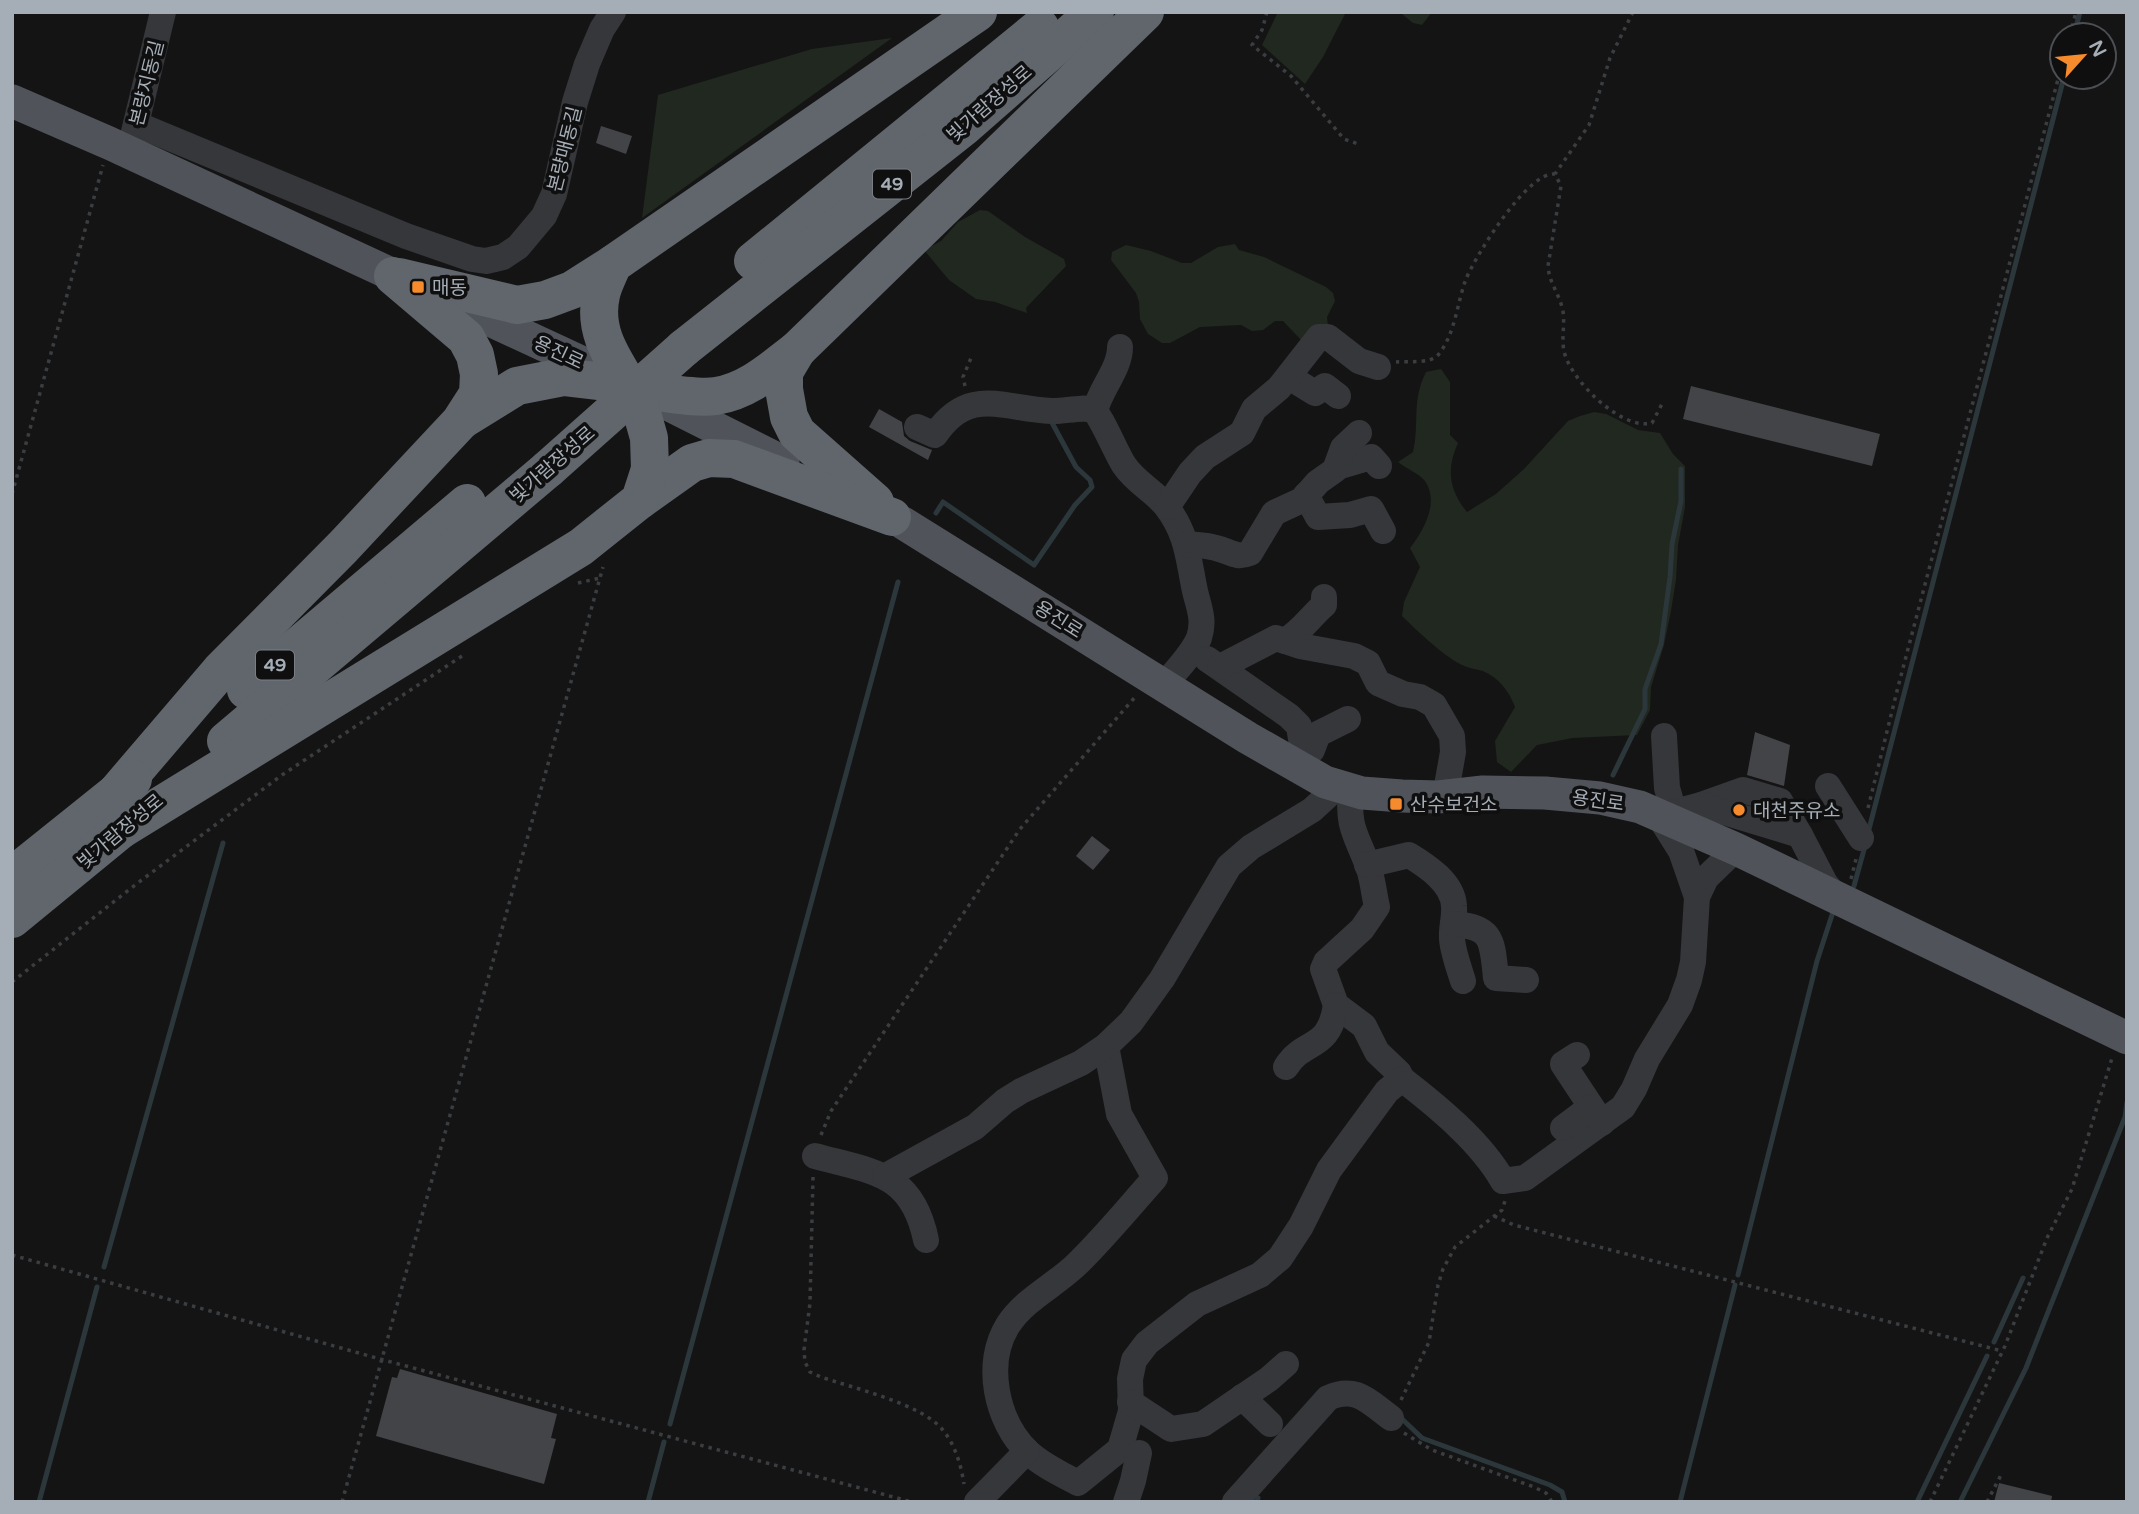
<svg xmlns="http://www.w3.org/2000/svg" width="2139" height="1514" font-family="'Varela Round','Noto Sans KR',sans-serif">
	<rect width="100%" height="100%" fill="#141415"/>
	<g fill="#202820">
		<path d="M1278 12H1346L1323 57 1305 84 1262 45Z"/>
		<path d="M1403 12H1432L1422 25 1413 23 1402 14Z"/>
		<path d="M892 38 642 218 658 95 812 49Z"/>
		<path d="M980 210 988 211 1025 237 1064 259 1066 266 1026 308 1027 313 995 302 976 299 949 280 924 250 941 241 958 222Z"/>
		<path d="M1235 244 1239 250 1264 257 1326 287 1333 293 1335 301 1327 317 1328 327 1303 342 1283 321H1275L1263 330 1252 331 1241 325 1200 327 1170 343H1162L1148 334 1140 319 1139 302 1136 293 1111 260 1112 252 1126 245 1151 251 1182 263H1191L1218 247Z"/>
		<path d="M1441 369 1450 382V435L1458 443C1446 469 1449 490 1467 512L1496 494 1524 469 1568 421 1580 416 1594 412 1606 414 1638 430 1660 433 1673 454 1685 466V507L1678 545 1676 580 1671 611 1664 645 1651 687 1650 710 1637 735 1572 738 1537 745 1511 772 1497 762 1495 741 1515 707C1509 691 1499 678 1483 671 1476 669 1468 668 1462 665 1445 657 1416 630 1402 616L1404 602 1420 567 1410 548C1423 531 1440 503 1425 481 1420 474 1405 468 1398 462L1413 452C1420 422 1411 402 1426 372Z"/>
	</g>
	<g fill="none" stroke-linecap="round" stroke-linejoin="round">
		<g stroke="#2c373b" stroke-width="5">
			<path d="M2074 35 2080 12"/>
			<path d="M936 513 943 502 1034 565 1075 505 1092 487 1090 480 1076 467 1050 419"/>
			<path d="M1613 775 1645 709V689L1661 644 1670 577 1672 544 1681 501V469"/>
			<path d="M1868 833 2064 77"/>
			<path d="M1854 886 1865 846"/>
			<path d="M104 1267 223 843"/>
			<path d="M1738 1275 1817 961 1833 912"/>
			<path d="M1994 1342 2023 1278"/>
			<path d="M1400 1417 1422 1438 1550 1485 1562 1492 1565 1502"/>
			<path d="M670 1424 898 582"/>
			<path d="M39 1502 97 1287"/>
			<path d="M648 1502 664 1442"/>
			<path d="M1257 1502 1258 1498"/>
			<path d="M1680 1502 1735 1285"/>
			<path d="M1917 1502 1987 1356"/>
			<path d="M1960 1502 2026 1368 2125 1117 2127 1102"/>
		</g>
	</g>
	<g fill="#434448">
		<path d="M601 126 632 136 626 154 596 143Z"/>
		<path d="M1691 386 1880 434 1872 466 1683 419Z"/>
		<path d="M879 409 902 422 904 436 910 441 932 450 928 460 869 427Z"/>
		<path d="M1755 732 1790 745 1784 786 1747 775Z"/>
		<path d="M1092 836 1110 850 1093 870 1076 856Z"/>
		<path d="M400 1369 557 1414 551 1438 556 1439 544 1484 376 1436 392 1377 397 1378Z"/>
		<path d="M1999 1483 2052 1496 2051 1502H1994Z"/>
	</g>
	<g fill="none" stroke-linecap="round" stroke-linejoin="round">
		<g stroke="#3b3e41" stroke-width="3.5" stroke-dasharray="3.5 5" stroke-linecap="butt">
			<path d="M1267 12 1262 30 1252 45 1291 76 1344 139 1361 145"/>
			<path d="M1633 12 1610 58 1589 125 1555 174 1561 186 1548 266C1549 282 1558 292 1562 307 1566 321 1561 337 1564 351 1570 380 1622 431 1652 423L1662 404"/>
			<path d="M2070 35 2076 12"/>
			<path d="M1396 362C1408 361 1430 364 1438 355 1455 335 1457 303 1466 279 1476 255 1528 171 1555 174"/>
			<path d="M965 386 963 377 971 358"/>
			<path d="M12 494 103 165"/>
			<path d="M578 583 600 578"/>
			<path d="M1868 808 1898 687 2062 64"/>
			<path d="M1851 879 1856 859"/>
			<path d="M12 982 135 885 282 775 465 654"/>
			<path d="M821 1135 831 1111 1020 829 1136 696"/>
			<path d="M813 1177 810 1303 804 1350 805 1362 810 1372 821 1377C853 1388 921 1404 942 1429 955 1444 961 1465 964 1484"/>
			<path d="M1494 1216 1514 1225 2002 1351"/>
			<path d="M12 1255 380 1359 912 1502"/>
			<path d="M1401 1400 1429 1342 1438 1285 1443 1269 1455 1247 1502 1210 1505 1201"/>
			<path d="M1404 1433 1432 1450 1534 1487 1546 1493 1552 1502"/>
			<path d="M342 1502 603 567"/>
			<path d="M1930 1502 2005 1346 2047 1238 2072 1189 2112 1058"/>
			<path d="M1987 1502 2001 1475"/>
		</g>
		<g stroke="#35373a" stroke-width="26">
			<path d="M136 124 406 236 472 259 486 261 503 257 518 247 544 216 554 194 575 102 587 64 602 29 613 12"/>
			<path d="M132 140 163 12"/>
			<path d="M1289 377 1315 393 1325 386 1338 396"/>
			<path d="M1095 411C1100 389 1120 369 1120 347"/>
			<path d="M917 427 935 435C969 385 1003 409 1051 411 1063 412 1082 406 1093 410 1100 413 1117 455 1124 465 1135 482 1154 491 1166 506 1188 535 1188 558 1195 591 1199 608 1205 620 1199 638 1192 655 1176 670 1164 685"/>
			<path d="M1337 467 1371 457 1379 466"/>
			<path d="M1306 495 1318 517 1350 515 1371 509 1383 531"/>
			<path d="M1167 507 1190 473 1205 457 1242 433 1254 409 1279 388 1319 337H1328L1359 361 1378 367"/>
			<path d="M1187 544C1196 545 1207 545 1216 548 1230 551 1235 559 1250 553L1274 513 1302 500 1318 482 1335 470 1343 448 1359 433"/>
			<path d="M1285 641C1303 630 1309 618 1324 605V597"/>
			<path d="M1207 659 1289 716 1299 726 1306 771"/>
			<path d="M1220 667 1276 638 1300 646 1354 656 1368 663 1378 683 1403 694 1420 697 1434 705 1452 736 1453 752 1445 797"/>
			<path d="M1664 736 1667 788 1674 812"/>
			<path d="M1303 751 1312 750 1318 734 1348 719"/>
			<path d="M1828 786 1861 838"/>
			<path d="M1351 790C1347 829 1357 835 1369 869 1373 881 1374 894 1377 907L1362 929 1326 962 1323 969 1336 1005 1364 1026 1377 1052 1399 1073 1402 1079"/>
			<path d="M1701 805 1743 790 1780 801 1800 835"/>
			<path d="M1736 849 1706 878 1697 897 1681 851 1659 816 1701 805 1800 835 1825 883 1836 897"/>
			<path d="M1367 865 1409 855C1427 866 1453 883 1454 906 1455 917 1451 928 1452 939 1453 952 1459 968 1463 981"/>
			<path d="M1453 924C1494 927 1492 941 1496 978L1526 980"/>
			<path d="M1106 1046 1119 1114 1155 1178C1129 1207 1104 1238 1076 1265 1054 1286 1025 1299 1008 1325 984 1363 996 1421 1028 1452 1042 1465 1061 1474 1078 1483L1120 1449 1131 1411 1130 1379 1134 1360 1147 1343 1197 1304 1260 1275 1280 1258 1301 1226 1329 1170 1387 1091 1402 1079C1437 1106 1481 1142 1503 1181L1525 1178 1623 1107 1634 1089 1647 1059 1680 1005 1689 980 1693 962 1697 897"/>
			<path d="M1577 1055 1563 1064 1602 1123"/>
			<path d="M1286 1067C1304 1038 1329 1052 1336 1005"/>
			<path d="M1563 1128 1591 1107"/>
			<path d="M815 1156C873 1172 912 1172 926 1240"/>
			<path d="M886 1176 975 1127 1005 1101 1021 1091 1081 1063 1106 1046 1131 1022 1162 979 1229 866 1251 847 1312 810 1338 786"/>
			<path d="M1242 1397 1270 1424"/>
			<path d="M1130 1402 1171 1429 1203 1424 1269 1379 1286 1364"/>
			<path d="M977 1502 1027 1451"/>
			<path d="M1126 1502 1133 1481 1139 1453"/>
			<path d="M1235 1502 1328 1398C1356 1385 1369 1402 1391 1418"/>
		</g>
		<g stroke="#50545a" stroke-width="33">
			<path d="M12 101 109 143 628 384 783 462"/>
			<path d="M903 523 1248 738 1325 782 1362 793 1402 796 1438 797 1483 792 1545 793 1600 798 1640 807 1736 849 2127 1038"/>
		</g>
		<g stroke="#60666c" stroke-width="38">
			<path d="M753 261 1040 27"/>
			<path d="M399 277 517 305 545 300 572 290 613 264"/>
			<path d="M684 348 965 126 1095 12"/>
			<path d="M797 350 784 372V389L789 417 797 433 875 502"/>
			<path d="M628 384C611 356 593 330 601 295 603 285 609 274 613 264L978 12"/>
			<path d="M639 390C659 392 697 399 716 396 748 391 772 369 797 350L1145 12"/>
			<path d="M462 420 517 386 563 377 631 385"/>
			<path d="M640 500 692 463 709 458 734 459 892 517"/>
			<path d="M246 690 467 503"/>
			<path d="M226 741 548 469"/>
			<path d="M114 795 220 671 343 547 460 422 478 394 479 374 475 355 466 338 393 276"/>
			<path d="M122 829 581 547 640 500 650 469 649 438 635 388"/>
			<path d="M12 876 133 779"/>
			<path d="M12 919 140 814"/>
		</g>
		<path stroke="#60666c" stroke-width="38" d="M548 469 684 348"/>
	</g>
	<g fill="#f58b2c" stroke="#0f0f10" stroke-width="2.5">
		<rect x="411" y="280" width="14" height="14" rx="3.5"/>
		<rect x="1389" y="797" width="14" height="14" rx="3.5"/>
		<circle cx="1739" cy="810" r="7"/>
	</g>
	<g text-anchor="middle" stroke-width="7" stroke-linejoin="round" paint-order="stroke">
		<g fill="#0f0f10" stroke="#787e84" stroke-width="2">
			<rect x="873" y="169.5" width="38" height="29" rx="5"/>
			<rect x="256" y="650.5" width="38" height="29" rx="5"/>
		</g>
		<g font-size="18" font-weight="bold" fill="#a5adb6">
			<text x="892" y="190">49</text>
			<text x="275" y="671">49</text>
		</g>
		<g font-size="19" fill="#a5adb6" stroke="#0f0f10">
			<text transform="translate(146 83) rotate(-76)" y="7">본량지동길</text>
			<text transform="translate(989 103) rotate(-41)" y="7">빛가람장성로</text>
			<text transform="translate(564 149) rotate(-76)" y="7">본량매동길</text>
			<text transform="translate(559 352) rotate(25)" y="7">용진로</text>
			<text transform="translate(552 464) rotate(-41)" y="7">빛가람장성로</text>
			<text transform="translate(1059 619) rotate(32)" y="7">용진로</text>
			<text transform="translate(1598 800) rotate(8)" y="7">용진로</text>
			<text transform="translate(120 831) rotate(-40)" y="7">빛가람장성로</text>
		</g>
		<g font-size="19" fill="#a5adb6" stroke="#0f0f10" text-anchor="start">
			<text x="432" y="294">매동</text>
			<text x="1410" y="811">산수보건소</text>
			<text x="1753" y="817">대천주유소</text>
		</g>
	</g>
	<rect width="2139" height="1514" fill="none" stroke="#a5adb6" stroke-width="28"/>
	<g transform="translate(2083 56) rotate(63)"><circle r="33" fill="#0f0f10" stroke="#4b4e52" stroke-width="2"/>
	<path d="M0-5L12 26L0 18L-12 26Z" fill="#f58b2c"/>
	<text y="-10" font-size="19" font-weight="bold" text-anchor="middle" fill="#a5adb6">N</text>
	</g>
</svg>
